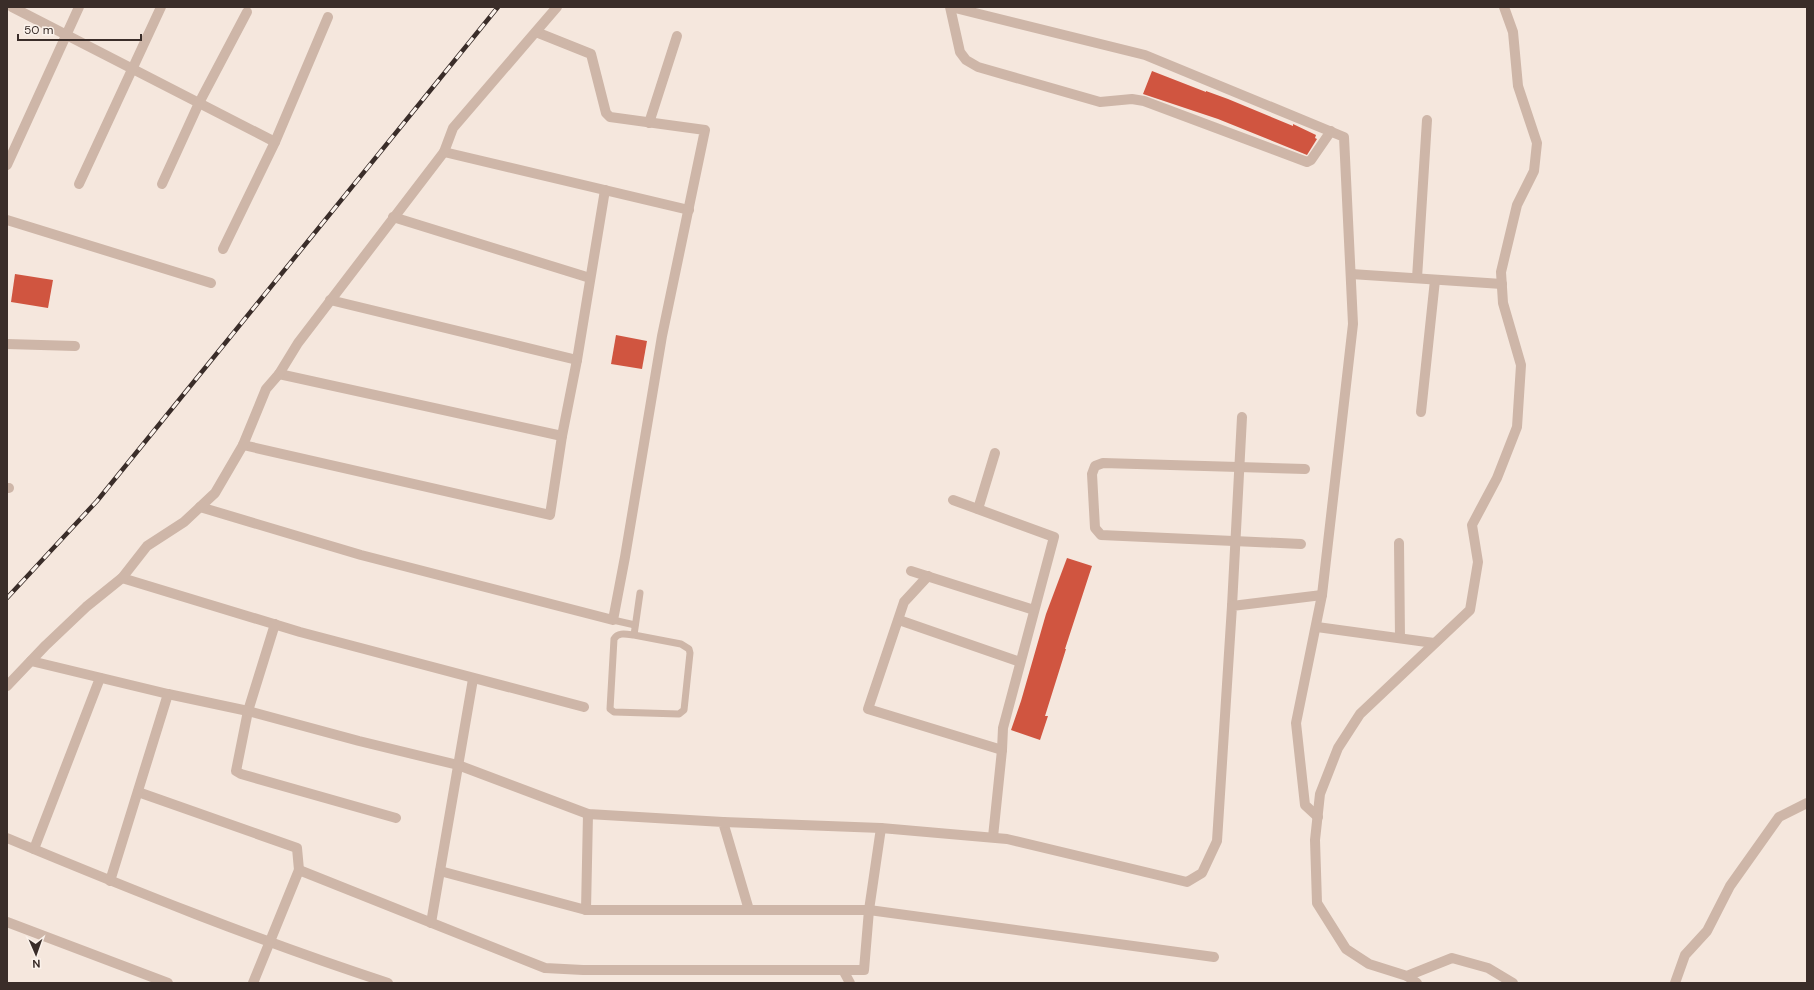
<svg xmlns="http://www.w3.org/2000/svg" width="1814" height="990" font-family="'DM Sans',sans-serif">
	<rect width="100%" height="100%" fill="#f5e7dd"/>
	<g fill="#d05540">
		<path d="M1152 71 1206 92V91L1228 99 1293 126V124L1316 135 1315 138 1317 139 1307 155 1218 119 1143 94Z"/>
		<path d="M15 274 53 280 48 308 11 302Z"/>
		<path d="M616 335 647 341 642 369 611 364Z"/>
		<path d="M1067 558 1092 566 1065 649H1066L1045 716H1048L1040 740 1011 730 1021 701 1046 614Z"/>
	</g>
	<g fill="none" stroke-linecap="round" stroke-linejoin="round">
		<g stroke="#ceb6a8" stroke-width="7">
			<path d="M613 620 635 625"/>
			<path d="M634 635 681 644 689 649 690 653 684 710 679 714 614 712 610 709 614 639C618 632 626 634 634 635L640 593"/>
		</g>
		<g stroke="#ceb6a8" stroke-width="10">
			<path d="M12 7 275 142"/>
			<path d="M950 7 960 52 966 60 978 67 1100 102 1132 99 1144 101 1307 162 1311 160 1331 131"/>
			<path d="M951 7 1145 55 1344 137 1353 324 1322 595 1296 723 1305 805 1318 817"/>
			<path d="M1504 7 1513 32 1518 86 1537 143 1534 171 1517 205 1501 272 1503 303 1521 365 1517 427 1497 478 1472 525 1478 562 1470 610 1360 714 1338 748 1320 794 1315 840 1317 903 1346 949 1369 964 1407 976 1452 958 1488 968 1513 983"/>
			<path d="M649 123 677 36"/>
			<path d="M444 152 689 210"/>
			<path d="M7 165 79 7"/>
			<path d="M79 184 161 7"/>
			<path d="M162 184 199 103 247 12"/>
			<path d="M393 217 590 278"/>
			<path d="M7 220 211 283"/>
			<path d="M223 249 275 142 328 17"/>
			<path d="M1351 274 1502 284"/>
			<path d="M1417 278 1427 120"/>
			<path d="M330 300 577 360"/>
			<path d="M7 344 75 346"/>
			<path d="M279 374 562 436 577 360 605 190"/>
			<path d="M1421 412 1435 280"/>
			<path d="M243 445 550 515 562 436"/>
			<path d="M7 488H9"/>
			<path d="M953 500 1054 537 1003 728 1002 750 993 837"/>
			<path d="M200 507 361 555 613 620 625 557 662 336 705 130 610 117 606 113 591 54 536 32"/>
			<path d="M978 509 995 453"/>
			<path d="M1399 543 1400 638"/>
			<path d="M1301 544 1101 535 1095 528 1092 474 1095 466 1103 463 1305 469"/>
			<path d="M911 571 1034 610"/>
			<path d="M928 576 904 602 868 709 1002 750"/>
			<path d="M122 578 300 632 584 707"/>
			<path d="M1232 606 1242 417"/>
			<path d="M899 620 1020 662"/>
			<path d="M275 624 248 711 236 771 241 774 396 818"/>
			<path d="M1317 627 1434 643"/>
			<path d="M31 661 168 694 248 711 359 741 458 765 588 814 723 822 749 910H869L1214 957"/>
			<path d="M7 686 46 645 86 607 122 578 147 546 184 522 215 493 243 445 266 389 279 374 298 343 444 152 453 128 557 7"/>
			<path d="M138 792 297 848 299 870"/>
			<path d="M588 814 586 910H749"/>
			<path d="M723 822 881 828"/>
			<path d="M7 838C132 890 259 941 388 983"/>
			<path d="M34 849 100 678"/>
			<path d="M440 871 586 910"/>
			<path d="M110 881 168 694"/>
			<path d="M7 922 168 983"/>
			<path d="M431 923 473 679"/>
			<path d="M843 970 850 983"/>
			<path d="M1407 976 1417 983"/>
			<path d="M253 983 299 870 545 968 583 970H864L869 910 881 828 1007 839 1187 882 1202 873 1217 841 1232 606 1322 595"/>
			<path d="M1675 983 1685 955 1707 931 1730 886 1779 817 1807 803"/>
		</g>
		<g stroke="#3a2d29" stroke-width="4.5">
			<path id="rail" d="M7 598 97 501 498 7"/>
		</g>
		<use href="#rail" stroke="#fbf2eb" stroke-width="3" stroke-dasharray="9" stroke-linecap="butt"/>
	</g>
	<rect width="1814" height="990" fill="none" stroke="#3a2d29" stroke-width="16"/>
	<g transform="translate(36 954) rotate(178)" stroke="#fbf2eb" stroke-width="3" paint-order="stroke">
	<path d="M0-3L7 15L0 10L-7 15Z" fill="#3a2d29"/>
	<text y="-6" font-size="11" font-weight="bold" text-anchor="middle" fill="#3a2d29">N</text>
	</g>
	<path d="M18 34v6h123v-6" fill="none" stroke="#3a2d29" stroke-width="2"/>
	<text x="24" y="34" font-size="12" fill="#3a2d29" stroke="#fbf2eb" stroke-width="3" paint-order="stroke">50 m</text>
</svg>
